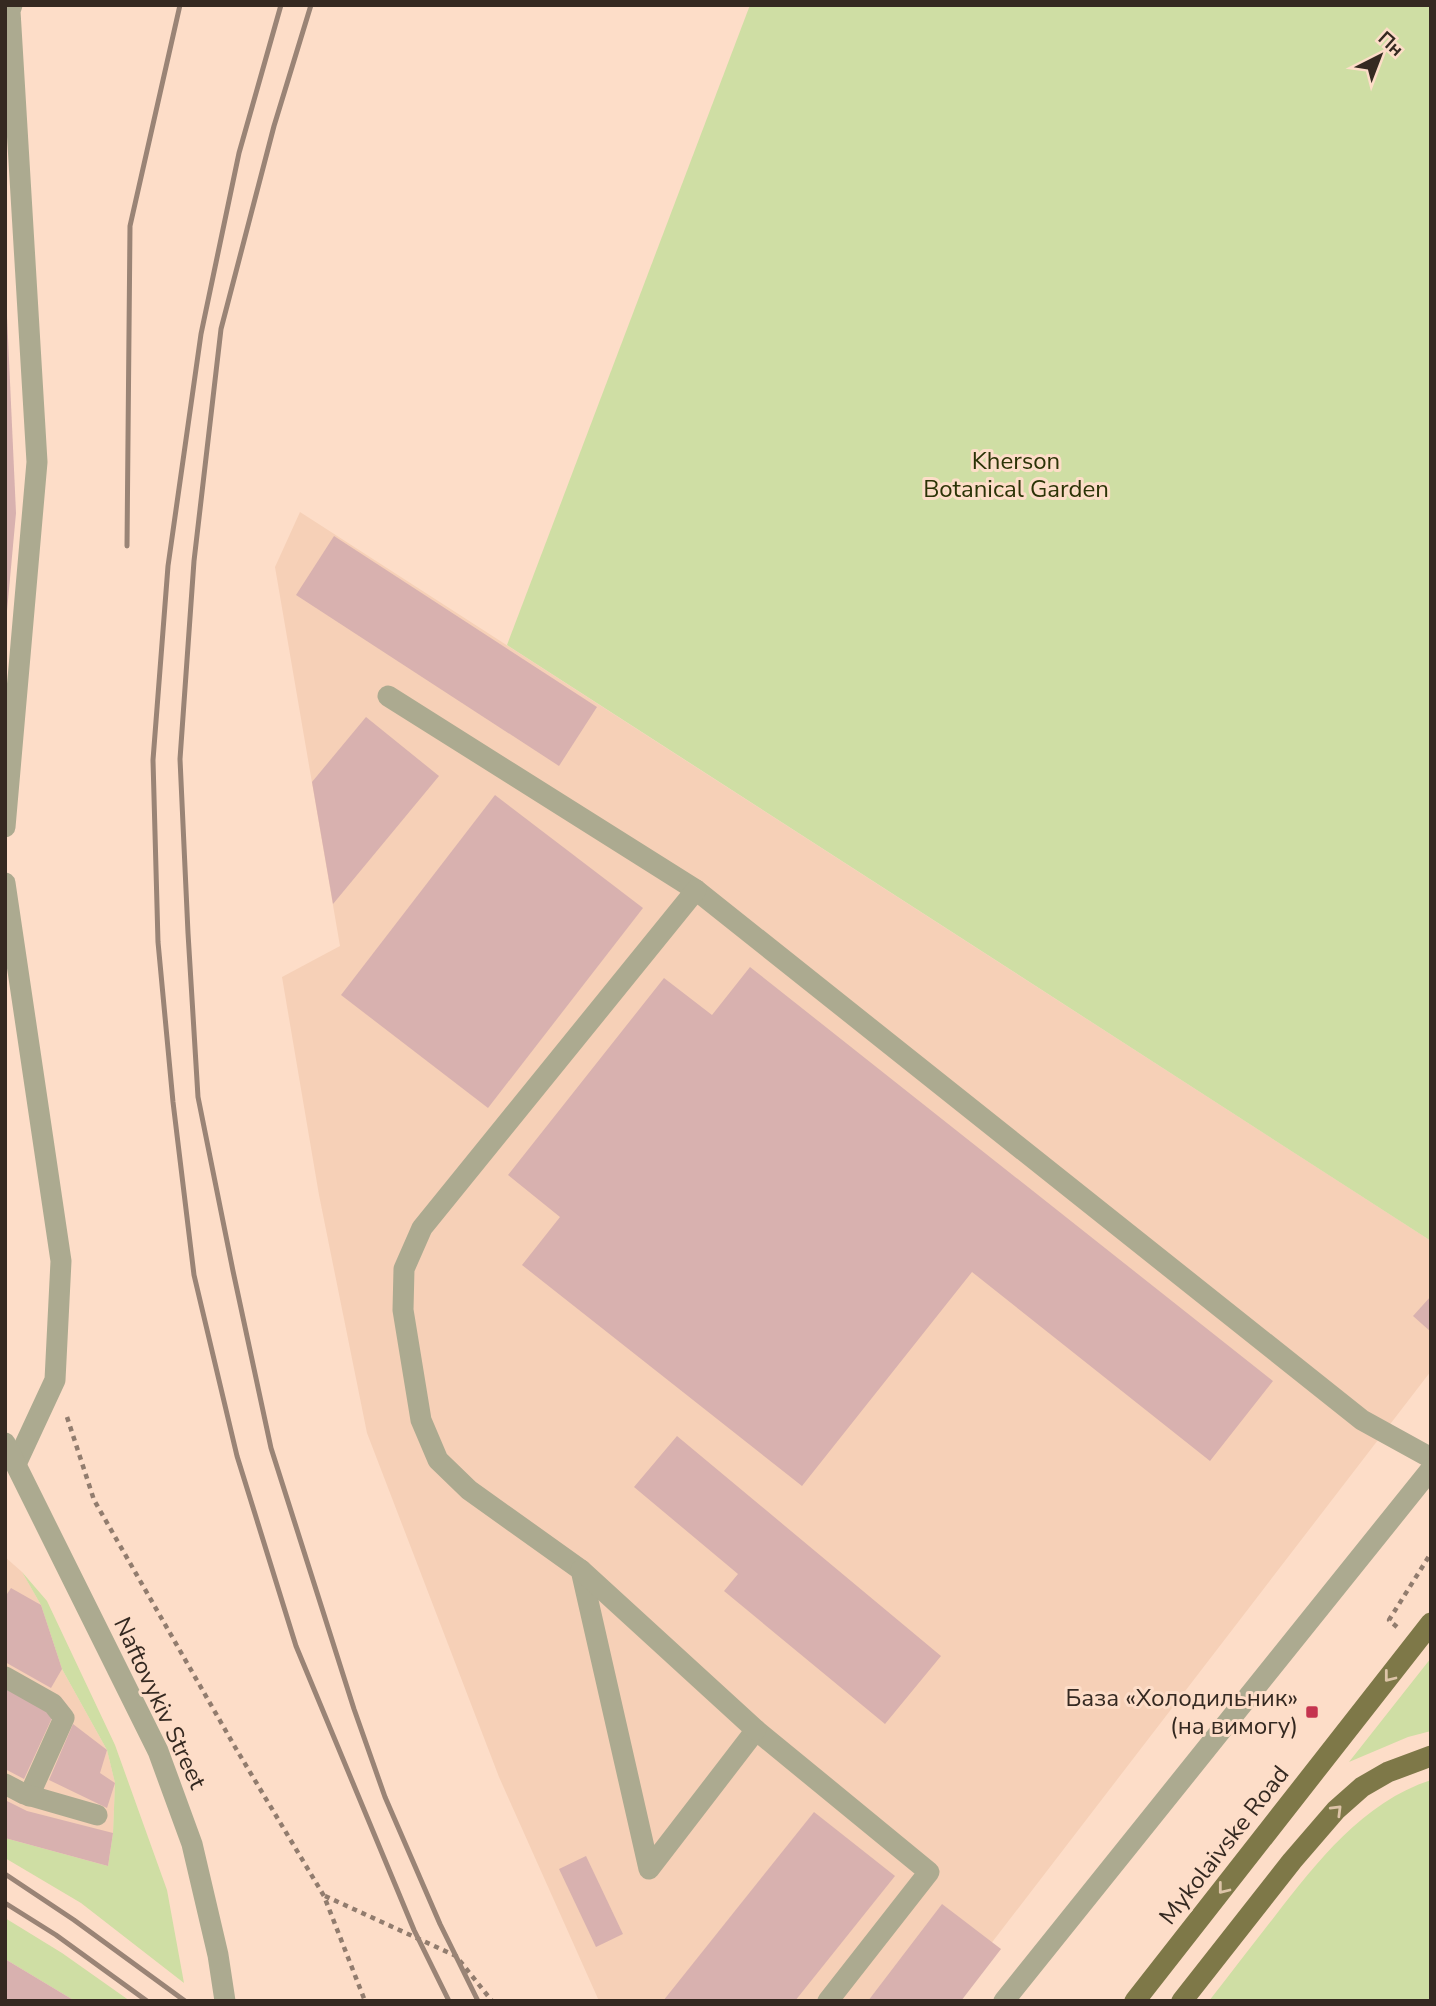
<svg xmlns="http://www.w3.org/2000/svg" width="1436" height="2006" font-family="'Nunito Sans',sans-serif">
	<rect width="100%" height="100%" fill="#fdddc8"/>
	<g fill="#f6d0b7">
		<path d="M300 512 1431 1241V1371L947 2001H599L499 1777 367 1433 319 1195 282 977 340 946 275 567Z"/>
		<path d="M5 1557 22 1572 41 1605 62 1669 107 1750 115 1783 113 1833 108 1866 5 1838Z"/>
	</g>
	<g fill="#cfdea4">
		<path d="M750 5H1431V1241L507 645Z"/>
		<path d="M22 1572 47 1601 115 1745 167 1890 184 1983 81 1903 5 1858V1838L108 1866 113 1833 115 1783 107 1750 62 1669 41 1605Z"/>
		<path d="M1431 1658V1731L1408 1737 1349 1762Z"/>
		<path d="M1431 1780V2001H1209C1231 1973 1253 1944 1275 1916 1317 1862 1363 1802 1431 1780Z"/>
		<path d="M5 1918 62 1953 130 2001H75L5 1959Z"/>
	</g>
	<g fill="#d8b1af">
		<path d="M5 316H7L16 513 7 611H5Z"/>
		<path d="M334 536 597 707 559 766 296 595Z"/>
		<path d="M366 717 439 776 333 904 312 782Z"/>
		<path d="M495 795 643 908 488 1108 341 995Z"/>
		<path d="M750 967 1273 1381 1210 1461 972 1272 802 1486 522 1265 560 1217 508 1175 664 978 712 1015Z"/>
		<path d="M1431 1296V1332L1413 1316Z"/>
		<path d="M677 1436 941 1656 885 1724 724 1591 738 1574 634 1487Z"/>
		<path d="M11 1588 41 1605 62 1669 51 1688 5 1662V1597Z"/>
		<path d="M5 1688 46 1708 52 1718 24 1779 5 1769Z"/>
		<path d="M73 1724 107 1750 100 1773 115 1783 107 1808 49 1780Z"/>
		<path d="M5 1800 27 1811 113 1833 108 1866 5 1838Z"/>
		<path d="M814 1812 895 1876 795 2001H663Z"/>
		<path d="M586 1856 623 1934 596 1947 559 1869Z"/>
		<path d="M942 1904 1001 1949 961 2001H868Z"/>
		<path d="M5 1959 75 2001H5Z"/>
	</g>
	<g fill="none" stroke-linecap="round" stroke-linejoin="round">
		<g stroke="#917c6e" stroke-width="4.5" stroke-dasharray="5 5" stroke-linecap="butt">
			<path d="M67 1417 94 1500 235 1747 324 1896 365 2001"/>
			<path d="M1397 1627 1389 1620 1431 1553"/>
			<path d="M325 1896 456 1956 492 2001"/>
		</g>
		<g stroke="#acaa90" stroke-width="21">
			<path d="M388 696 696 890 1362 1420 1431 1458"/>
			<path d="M5 827 37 462 10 11 12 5"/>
			<path d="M5 883 61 1261 55 1380 16 1464"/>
			<path d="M696 890 422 1228 404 1269 403 1310 421 1420 438 1460 469 1490 581 1570 649 1869 756 1730 929 1872 828 2001"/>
			<path d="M5 1443 158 1751 192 1844 218 1955 225 2001"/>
			<path d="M581 1570 756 1730"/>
			<path d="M5 1677 53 1704 64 1718 29 1796"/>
			<path d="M5 1784 24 1794 97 1815"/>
			<path d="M1004 2001 1431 1469"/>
		</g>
		<g stroke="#7e7848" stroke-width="21">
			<path d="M1135 2001 1431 1623"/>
			<path d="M1182 2001 1292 1861 1336 1810 1362 1787 1388 1772 1431 1756"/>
		</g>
		<g stroke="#9a8476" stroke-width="5">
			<path d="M281 5 239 153 201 334 168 566 153 760 158 942 173 1102 194 1275 237 1456 296 1646 414 1930 449 2001"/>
			<path d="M311 5 274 126 221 329 194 561 180 759 188 933 198 1097 233 1271 271 1448 354 1709 385 1797 440 1924 478 2001"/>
			<path d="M127 546 130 226 180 5"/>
			<path d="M5 1874 74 1920 185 2001"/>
			<path d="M5 1903 56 1935 147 2001"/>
		</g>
	</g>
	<defs><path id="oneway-chevron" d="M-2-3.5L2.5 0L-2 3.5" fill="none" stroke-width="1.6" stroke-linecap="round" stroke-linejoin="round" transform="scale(1.75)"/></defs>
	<g stroke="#ddc4a8">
		<use href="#oneway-chevron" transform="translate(1389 1677) rotate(128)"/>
		<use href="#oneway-chevron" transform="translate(1337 1810) rotate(-45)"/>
		<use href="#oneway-chevron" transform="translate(1223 1889) rotate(128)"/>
	</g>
	<rect fill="#c5344f" stroke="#fdddc8" stroke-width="2.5" x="1305" y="1705" width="14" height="14" rx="3.5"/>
	<g text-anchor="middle" stroke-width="6" stroke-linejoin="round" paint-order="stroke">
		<g font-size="24" fill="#2b3306" stroke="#fdddc8">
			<text x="1016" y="469">Kherson<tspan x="1016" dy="28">Botanical Garden</tspan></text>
		</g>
		<g font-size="24" fill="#352921" stroke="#fdddc8" text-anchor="end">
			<text x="1298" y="1706">База «Холодильник»<tspan x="1298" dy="28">(на вимогу)</tspan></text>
		</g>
		<g font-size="24" fill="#352921" stroke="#fdddc8">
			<text transform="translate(160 1703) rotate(65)" y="8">Naftovykiv Street</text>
			<text transform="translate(1224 1845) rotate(-52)" y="8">Mykolaivske Road</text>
		</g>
	</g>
	<rect width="1436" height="2006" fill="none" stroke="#352921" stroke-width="14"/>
	<g transform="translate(1380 56) rotate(42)" stroke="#fdddc8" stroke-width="5" paint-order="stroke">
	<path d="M0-5L12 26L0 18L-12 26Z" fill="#352921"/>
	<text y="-10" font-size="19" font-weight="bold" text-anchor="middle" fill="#352921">Пн</text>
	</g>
</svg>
